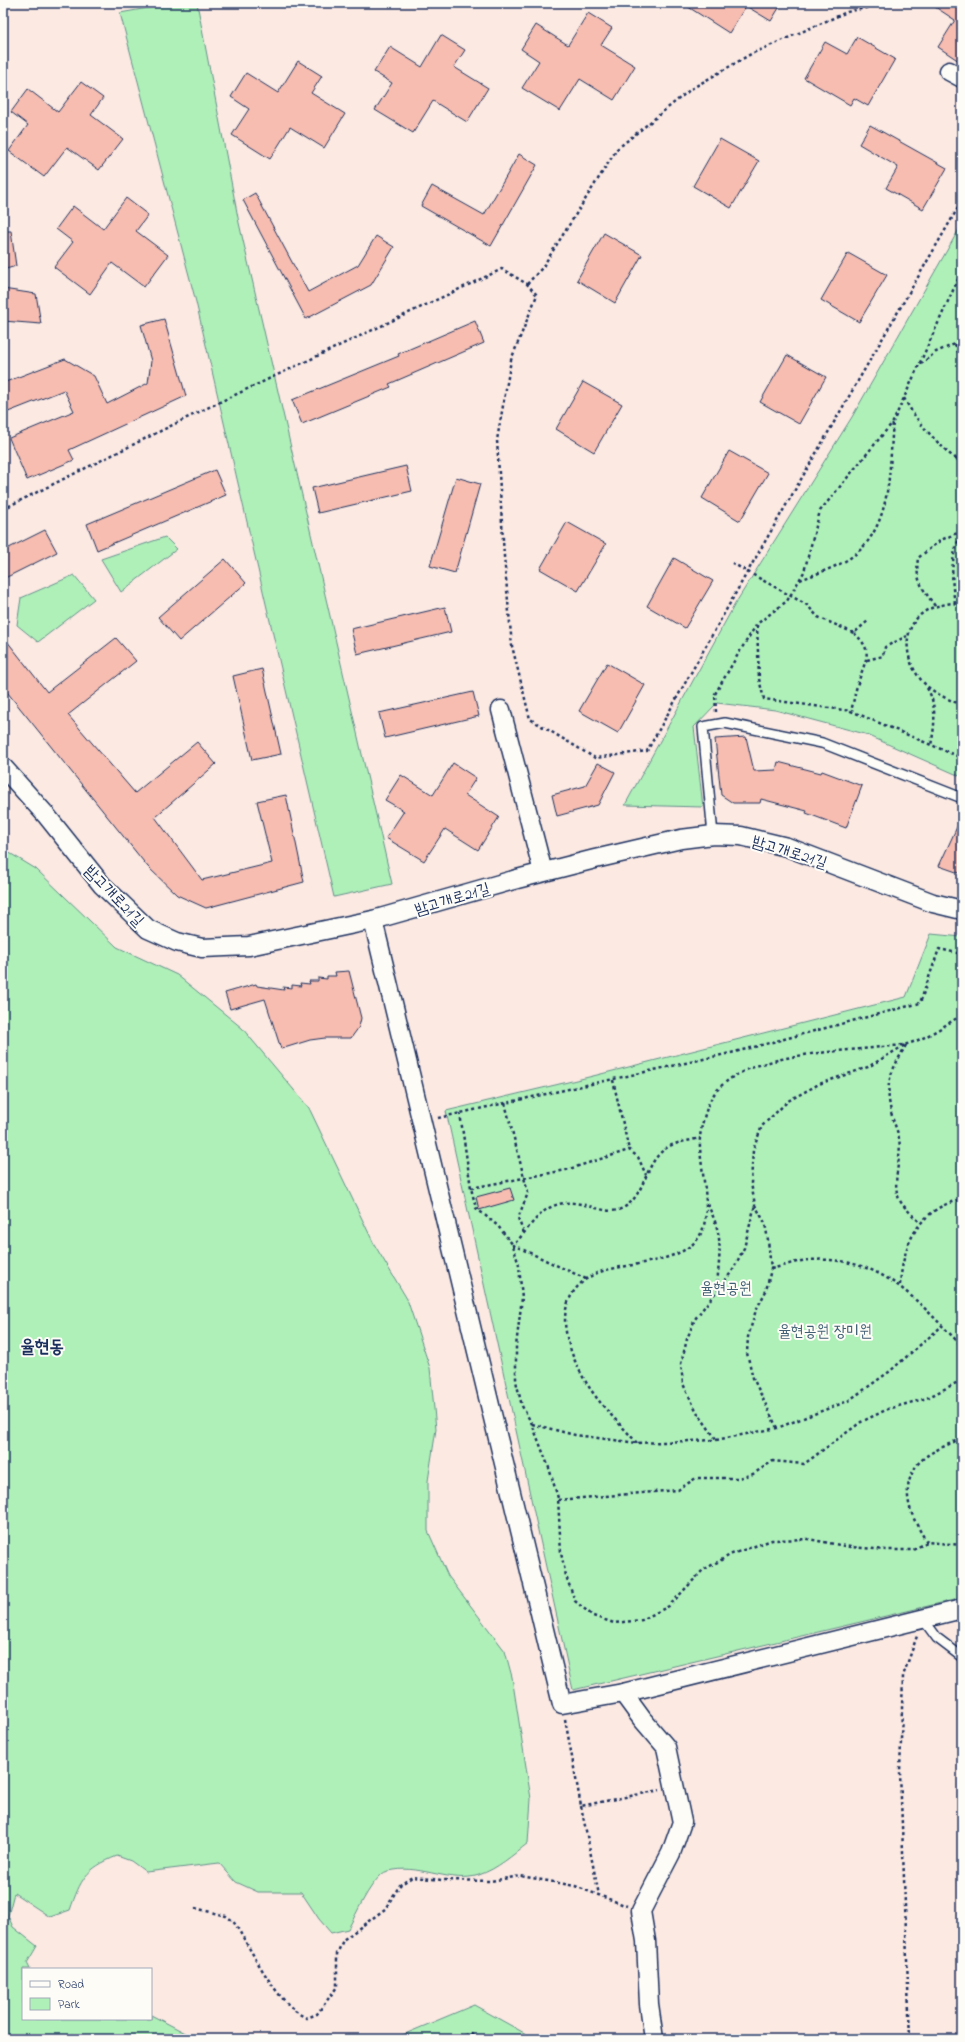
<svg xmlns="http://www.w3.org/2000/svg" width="965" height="2042" font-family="'Indie Flower','Poor Story',sans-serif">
	<rect width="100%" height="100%" fill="#fbe9e2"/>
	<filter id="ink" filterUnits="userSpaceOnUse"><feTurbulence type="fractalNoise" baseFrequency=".025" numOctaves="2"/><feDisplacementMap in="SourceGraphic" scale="8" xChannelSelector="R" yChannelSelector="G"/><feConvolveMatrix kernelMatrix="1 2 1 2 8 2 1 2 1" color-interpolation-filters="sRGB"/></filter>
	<g filter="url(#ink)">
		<g fill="#aff0b8" stroke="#65908b">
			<path d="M176 3H197L239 223 392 884 334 897 196 302 120 13Z"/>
			<path d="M962 224V777L865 734 775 710 717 703 694 727 703 807 625 805 735 604 852 417Z"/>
			<path d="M165 537 177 549 121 592 101 559Z"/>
			<path d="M74 575 94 599 38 642 17 625 21 598Z"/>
			<path d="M3 849 36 869 117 947 177 975 242 1028 309 1108 374 1244 407 1299 430 1368 436 1429 428 1481V1531L448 1576 505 1651 512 1677 531 1799 528 1843C513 1855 497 1869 479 1875 452 1884 422 1865 394 1870 390 1871 385 1871 382 1874 367 1888 358 1911 348 1929L331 1933 319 1919 301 1892H258L236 1882 219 1863 146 1872 131 1861 117 1856C85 1869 81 1879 70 1910L50 1917 14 1893 8 1916 13 1927 37 1946 27 1963 30 1969H23V2019H151V2015L197 2039H88L73 2034 59 2039H3Z"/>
			<path d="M931 934 962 937V1598L573 1690 446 1111 593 1076 906 997Z"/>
			<path d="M474 2005 535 2039H393Z"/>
		</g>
		<g fill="#f7bdb0" stroke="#1b2f5e">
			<path d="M682 3H782L771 21 746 6 729 33Z"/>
			<path d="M929 3H962V63L938 47 955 20Z"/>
			<path d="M588 13 612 28 601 45 635 66 614 100 580 79 560 111 522 88 539 61 521 49 536 25 568 45Z"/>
			<path d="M441 35 465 50 454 67 488 88 467 122 433 101 413 133 375 110 392 83 374 72 390 47 422 67Z"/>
			<path d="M857 37 895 59 868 106 854 98 850 105 804 78 825 42 847 54Z"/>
			<path d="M298 61 322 76 311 93 345 114 324 148 290 127 270 159 232 135 249 109 231 97 246 73 278 93Z"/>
			<path d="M81 82 103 98 91 115 123 139 99 170 67 147 44 177 9 151 28 125 11 112 28 89 58 112Z"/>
			<path d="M870 125 947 168 923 209 886 188 898 167 859 144Z"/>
			<path d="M720 139 759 161 731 208 693 186Z"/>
			<path d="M519 154 537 165 491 246 421 206 432 186 484 215Z"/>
			<path d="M255 193 308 292 358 265 376 236 394 247 371 285 306 319 243 200Z"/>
			<path d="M126 198 148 215 136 231 168 255 144 287 112 263 90 294 54 267 73 242 56 229 73 206 103 229Z"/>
			<path d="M3 231H11L16 266 3 270Z"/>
			<path d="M604 233 642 255 615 303 577 280Z"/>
			<path d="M848 253 887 275 859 322 821 300Z"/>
			<path d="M3 289 36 294 41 324 3 321Z"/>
			<path d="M164 319 186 396 69 450 74 460 27 480 9 438 74 411 64 390 3 414V383L65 359 94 376 107 404 148 383 151 361 141 325Z"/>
			<path d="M475 321 484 343 389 384 391 387 302 424 292 400 399 356 398 354Z"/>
			<path d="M787 355 826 377 799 424 760 402Z"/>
			<path d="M583 382 622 404 594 452 556 429Z"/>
			<path d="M729 451 768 473 740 521 702 498Z"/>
			<path d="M406 466 412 491 318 513 312 488Z"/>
			<path d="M215 470 226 495 97 550 87 524Z"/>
			<path d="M456 477 480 484 455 573 430 566Z"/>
			<path d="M567 522 606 544 578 591 540 569Z"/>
			<path d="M45 530 57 552 3 579V551Z"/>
			<path d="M674 558 713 581 685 628 647 606Z"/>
			<path d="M225 559 246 583 179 641 158 617Z"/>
			<path d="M445 607 451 632 357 654 351 629Z"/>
			<path d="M3 636 47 692 116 638 136 661 68 715 135 793 197 742 216 764 155 817 202 880 272 863 257 801 286 795 304 882 206 908 177 895 148 867 3 687Z"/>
			<path d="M607 663 645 685 618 733 579 711Z"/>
			<path d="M262 669 281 754 252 760 233 676Z"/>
			<path d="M473 692 479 716 385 738 379 713Z"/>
			<path d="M746 737 754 771 776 770 778 762 821 773 822 771 862 786 846 828 806 813 807 811 761 799 760 803H733L721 795 715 739Z"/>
			<path d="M453 763 476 778 465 795 499 817 478 850 445 829 424 861 386 838 404 811 385 800 401 775 433 795Z"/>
			<path d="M598 763 615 772 598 805 557 816 552 795 585 786Z"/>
			<path d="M962 816V874L939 866Z"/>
			<path d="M349 971 361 1018 359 1027 351 1038H325L310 1040 281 1049 265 999 230 1009 225 993 256 984 257 986 284 990 283 987 292 988V985L301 986 300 983 310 984 309 981H318V978L327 979V976H336L335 972Z"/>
			<path d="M510 1188 514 1200 479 1210 476 1197Z"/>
		</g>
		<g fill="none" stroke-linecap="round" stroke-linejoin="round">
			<g stroke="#1b2f5e" stroke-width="12">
				<g id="lane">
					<path d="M713 835 703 727 725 723 822 743 962 798"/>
					<path d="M923 1619 937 1638 962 1657"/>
				</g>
			</g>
			<g stroke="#1b2f5e" stroke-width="21">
				<g id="street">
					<path d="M949 71 962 78"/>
					<path d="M501 710 543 872"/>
					<path d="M3 767 46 815 102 885 148 929 177 942 202 948 249 946 373 920 517 879 595 859 681 839 713 835 741 836 787 847 933 903 962 910"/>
					<path d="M373 920 562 1704 623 1693 962 1609"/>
					<path d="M623 1693 642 1719 666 1747 682 1822 671 1853 641 1911 646 1941 649 2004 654 2039"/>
				</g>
			</g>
			<g stroke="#1b2f5e" stroke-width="2.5" stroke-dasharray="3 3" stroke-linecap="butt">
				<path d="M527 284 542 268 617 149 691 89 751 54 847 12 888 3"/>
				<path d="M955 344 962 362"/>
				<path d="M921 364 936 352 962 341"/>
				<path d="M904 398C918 424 933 438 954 458L962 456"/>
				<path d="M955 458 962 465"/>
				<path d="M3 509 205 409 502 269 527 284 537 295 511 360 497 440 504 556 512 646 530 719 595 758 647 751 748 571 962 201"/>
				<path d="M732 563 807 605 818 617 854 633 869 620"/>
				<path d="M800 580C818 573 838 567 853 556 893 526 889 467 893 422"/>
				<path d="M955 603C951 580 950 554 962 533"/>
				<path d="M935 606C922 588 915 580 918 558L941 540 962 531"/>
				<path d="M962 606C955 602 950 603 942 605 899 613 899 661 927 686 937 695 950 700 962 705"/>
				<path d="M757 625 759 679 764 699 851 711"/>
				<path d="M854 633C874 651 866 658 859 680 855 690 854 701 851 711L962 758"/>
				<path d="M867 660 883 656 885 647 907 636"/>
				<path d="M927 688C937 704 935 726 931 745"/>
				<path d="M716 712 715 694 740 651 757 624 787 601 804 572 820 511 893 422 960 275"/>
				<path d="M906 1045C890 1074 884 1082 892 1116 894 1124 898 1131 899 1139 903 1159 888 1188 903 1205 908 1211 914 1217 920 1222"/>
				<path d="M613 1080 629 1150"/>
				<path d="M505 1103 528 1193 518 1218 524 1234"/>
				<path d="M460 1113 471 1188 476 1208 498 1226 513 1245 519 1266 522 1298 516 1346V1381L522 1406 532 1424 549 1468 558 1498 561 1553 566 1576 575 1601 593 1616 614 1623 642 1620 669 1606 703 1570 732 1554 772 1540 808 1539 850 1547 887 1550H913L927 1542 962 1545"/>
				<path d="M438 1118 735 1052 920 1003 939 949 962 954"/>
				<path d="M471 1188 566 1170 629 1150 638 1157 646 1175"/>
				<path d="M707 1204C725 1237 719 1252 717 1288"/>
				<path d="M771 1269C783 1266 797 1261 809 1260 882 1255 916 1300 962 1346"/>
				<path d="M586 1279 513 1245C525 1234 535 1216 549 1208 578 1192 602 1219 623 1208 646 1195 644 1164 665 1149 674 1142 689 1141 700 1138"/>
				<path d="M900 1285C903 1244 918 1209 962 1199"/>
				<path d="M532 1424 575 1435 637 1443 716 1440 777 1428 848 1401 889 1372 942 1326"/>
				<path d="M777 1428 753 1378 747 1353 748 1337 756 1310 766 1291 771 1269 768 1240 765 1223 755 1205 751 1183 753 1150 762 1126 788 1101 819 1084 868 1067 905 1045"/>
				<path d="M716 1439 697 1412 683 1384 681 1364 687 1339 695 1319 733 1270 744 1248 755 1205"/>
				<path d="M637 1443C625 1429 611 1416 600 1402 580 1378 554 1328 570 1298 576 1285 589 1275 603 1271 631 1263 675 1263 696 1241 717 1217 698 1167 700 1137 701 1128 704 1117 707 1108 725 1052 833 1053 881 1047 889 1046 899 1046 907 1044 926 1039 945 1025 962 1015"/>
				<path d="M558 1500 678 1490 696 1478H739L753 1474 773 1461 804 1464 861 1422 888 1409 927 1398 962 1380"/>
				<path d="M927 1542C912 1519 898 1491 917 1465 927 1452 948 1445 962 1438"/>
				<path d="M565 1719 581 1806 660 1790"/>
				<path d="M581 1806 599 1895"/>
				<path d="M195 1908 226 1916 233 1921C251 1948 277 2006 307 2018L317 2014 337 1987V1954L343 1940 385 1909 400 1885 412 1877 442 1880 490 1881 521 1876 575 1886 627 1906"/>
				<path d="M447 2039 471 2034 480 2039"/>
				<path d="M910 2039 900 1772 903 1676 917 1636"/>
			</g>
			<use href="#lane" stroke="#fdfcf7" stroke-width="9"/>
			<use href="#street" stroke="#fdfcf7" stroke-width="18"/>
		</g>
	</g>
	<g text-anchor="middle" stroke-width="4" stroke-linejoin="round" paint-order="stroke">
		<g font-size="16" fill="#1b2f5e" stroke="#fdfcf7">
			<text transform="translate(790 851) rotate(17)" y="6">밤고개로21길</text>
			<text transform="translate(115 895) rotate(46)" y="6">밤고개로21길</text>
			<text transform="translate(452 898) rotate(-17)" y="6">밤고개로21길</text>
		</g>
		<g font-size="16" fill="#405f74" stroke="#fdfcf7">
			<text x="726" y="1293">율현공원</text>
			<text x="825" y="1336">율현공원 장미원</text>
		</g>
		<g font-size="18" font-weight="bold" fill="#1b2f5e" stroke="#fdfcf7">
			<text x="42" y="1352">율현동</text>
		</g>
	</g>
	<rect width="965" height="2042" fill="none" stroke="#fdfcf7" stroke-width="16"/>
	<rect x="8" y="8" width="949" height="2026" fill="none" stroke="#1b2f5e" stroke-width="1.5" filter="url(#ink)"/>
	<rect x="22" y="1968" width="130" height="52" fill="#fdfcf7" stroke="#a3aaba"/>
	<rect x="30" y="1981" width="20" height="6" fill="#fdfcf7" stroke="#a3aaba"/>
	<text x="58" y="1988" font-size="12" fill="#1b2f5e">Road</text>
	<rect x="30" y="1998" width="20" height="12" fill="#aff0b8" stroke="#a3aaba"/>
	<text x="58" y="2008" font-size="12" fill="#1b2f5e">Park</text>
</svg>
